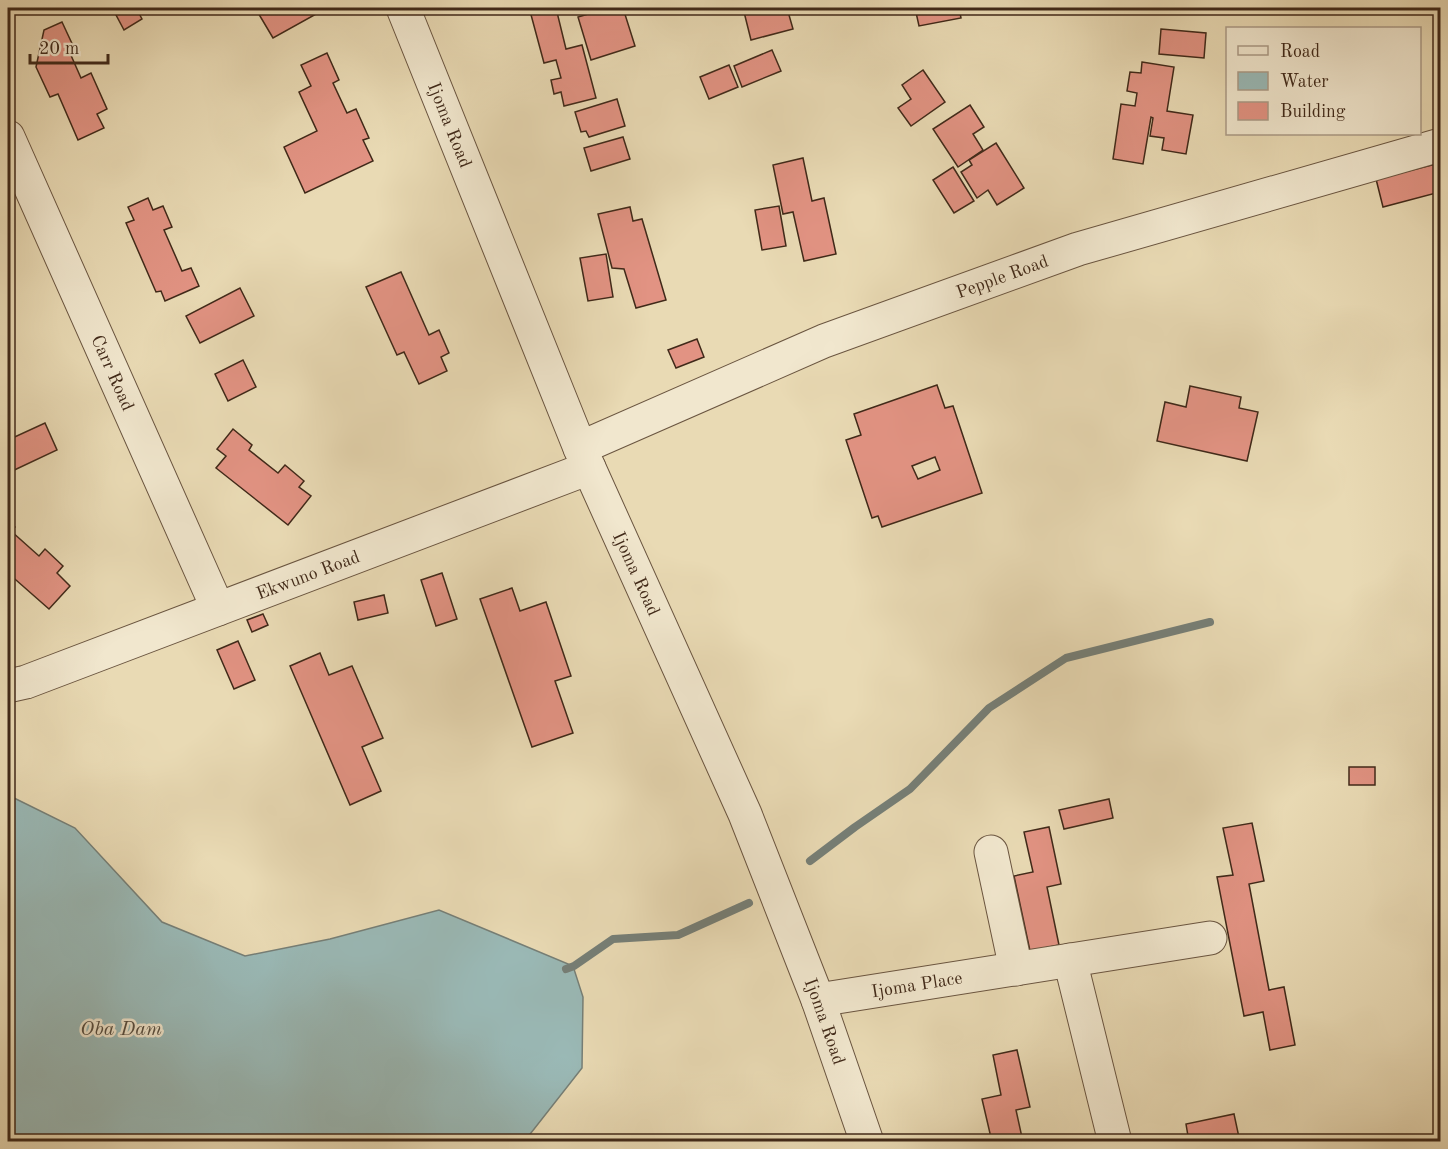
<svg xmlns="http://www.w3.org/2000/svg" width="1448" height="1149" font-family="'Old Standard TT',serif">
	<rect width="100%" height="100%" fill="#e9dab4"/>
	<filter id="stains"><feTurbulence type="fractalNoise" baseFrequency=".00333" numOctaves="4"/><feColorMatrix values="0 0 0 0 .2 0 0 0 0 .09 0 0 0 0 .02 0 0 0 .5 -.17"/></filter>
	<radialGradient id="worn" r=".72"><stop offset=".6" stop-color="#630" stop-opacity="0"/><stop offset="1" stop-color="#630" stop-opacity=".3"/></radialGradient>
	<path fill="#9ab9b6" stroke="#767f77" stroke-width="1.5" d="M8 795 75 828 162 922 245 956 330 939 439 910 573 966 583 997 582 1068 527 1138 529 1141H8Z"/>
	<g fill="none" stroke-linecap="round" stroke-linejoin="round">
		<g stroke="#767f77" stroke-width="8">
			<path d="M810 861 855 827 910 789 989 708 1066 658 1210 622"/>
			<path d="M566 969 574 966 613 939 678 935 749 903"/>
		</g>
	</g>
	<g fill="#e29383" stroke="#402919" stroke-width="1.5" fill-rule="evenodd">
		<path d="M125 8H136L142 19 124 30 115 13Z"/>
		<path d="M264 8H327L273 38 257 11Z"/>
		<path d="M543 8H556L566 49 582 45 596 98 564 106 561 92 554 94 551 80 561 78 556 60 544 63 530 11Z"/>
		<path d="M609 8H623L635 46 591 60 578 17Z"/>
		<path d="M743 8H787L793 29 751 40Z"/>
		<path d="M915 8H959L961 18 919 26Z"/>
		<path d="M62 22 75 50 70 53 81 78 91 73 107 109 97 114 104 128 78 140 58 94 50 97 36 67 44 30Z"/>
		<path d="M1161 29 1206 33 1204 58 1159 54Z"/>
		<path d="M772 50 781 71 742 87 734 66Z"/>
		<path d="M327 53 339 80 333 83 347 113 356 109 369 138 363 140 373 161 305 193 284 147 317 131 299 92 311 86 301 65Z"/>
		<path d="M1142 62 1174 67 1167 111 1193 115 1186 154 1162 150 1164 138 1150 136 1153 118 1151 117 1143 164 1113 159 1121 104 1135 106 1137 93 1127 91 1130 72 1141 73Z"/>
		<path d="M729 65 738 87 709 99 700 77Z"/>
		<path d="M923 70 945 102 911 126 898 108 911 99 902 85Z"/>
		<path d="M617 99 625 126 589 137 586 131 581 132 575 112Z"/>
		<path d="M970 105 984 127 973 134 983 150 958 167 933 129Z"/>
		<path d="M623 137 630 159 591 171 584 148Z"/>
		<path d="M996 143 1024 188 997 205 988 190 977 198 961 172 972 165 969 160Z"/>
		<path d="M803 158 812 201 824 198 836 254 804 261 793 212 783 214 773 165Z"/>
		<path d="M1440 163V192L1383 207 1376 179Z"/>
		<path d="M953 167 974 201 954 213 933 180Z"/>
		<path d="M148 198 153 210 163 206 172 227 164 230 182 271 191 268 199 286 165 301 161 291 156 292 126 223 134 220 128 207Z"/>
		<path d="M779 206 786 246 762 250 755 210Z"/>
		<path d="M630 207 633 221 642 219 666 300 636 308 624 269 612 268 598 214Z"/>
		<path d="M606 254 613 297 588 301 580 258Z"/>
		<path d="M401 272 429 335 439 330 449 353 441 357 447 371 419 384 404 352 397 355 366 287Z"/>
		<path d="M240 288 254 316 200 343 186 316Z"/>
		<path d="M697 339 704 357 676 368 668 350Z"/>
		<path d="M243 360 256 387 228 401 215 374Z"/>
		<path d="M937 385 945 408 953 406 982 493 882 527 878 516 872 518 846 440 861 435 854 414ZM935 457 940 470 918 479 912 466Z"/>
		<path d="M1190 386 1241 397 1239 408 1258 412 1247 461 1157 441 1165 402 1186 407Z"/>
		<path d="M45 423 57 450 8 473V440Z"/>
		<path d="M233 429 252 445 249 450 278 473 285 465 304 481 299 487 311 496 288 525 216 468 226 456 217 449Z"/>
		<path d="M8 520 15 527 11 531 39 556 45 549 63 566 57 573 70 586 49 609 8 573Z"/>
		<path d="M442 573 457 619 436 626 421 580Z"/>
		<path d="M512 588 520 611 546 602 571 676 555 681 573 733 532 747 480 599Z"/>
		<path d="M384 595 388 613 358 620 354 602Z"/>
		<path d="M263 614 268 625 252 632 247 620Z"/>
		<path d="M238 641 255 680 234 689 217 650Z"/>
		<path d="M320 653 329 675 352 666 383 738 362 747 381 791 350 805 290 666Z"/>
		<rect x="1349" y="767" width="26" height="18"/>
		<path d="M1109 799 1113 818 1064 829 1059 810Z"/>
		<path d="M1252 823 1264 881 1249 884 1269 990 1284 987 1295 1045 1270 1050 1263 1012 1244 1016 1217 877 1233 875 1223 828Z"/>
		<path d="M1049 827 1061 884 1047 887 1059 945 1030 951 1014 876 1033 872 1024 832Z"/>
		<path d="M1017 1050 1030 1107 1016 1110 1023 1142H992L982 1099 1001 1095 993 1055Z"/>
		<path d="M1234 1114 1240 1142H1189L1186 1124Z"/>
	</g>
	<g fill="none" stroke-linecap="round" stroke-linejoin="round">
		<g stroke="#6a5540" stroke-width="35">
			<g id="minor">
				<path id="s1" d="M403 8 580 448 745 814 818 1000 867 1142"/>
				<path id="s2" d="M8 137 218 609"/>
				<path id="s3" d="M580 448 824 341 1078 249 1440 145"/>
				<path id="s4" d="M8 686 26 682 589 468"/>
				<path d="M991 852 1016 969"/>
				<path d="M1070 960 1115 1142"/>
				<path id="s5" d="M818 1000 1210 938"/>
			</g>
		</g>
		<use href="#minor" stroke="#f1e7ce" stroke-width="33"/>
	</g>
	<g text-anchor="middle" stroke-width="5" stroke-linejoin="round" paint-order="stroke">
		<g font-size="18" fill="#402919" stroke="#f1e7ce">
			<text dy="6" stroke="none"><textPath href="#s1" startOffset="126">Ijoma Road</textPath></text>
			<text dy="6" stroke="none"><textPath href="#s3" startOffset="456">Pepple Road</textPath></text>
			<text dy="6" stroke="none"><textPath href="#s2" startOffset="258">Carr Road</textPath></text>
			<text dy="6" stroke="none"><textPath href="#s1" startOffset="612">Ijoma Road</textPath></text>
			<text dy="6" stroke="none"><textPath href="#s4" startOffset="320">Ekwuno Road</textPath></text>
			<text dy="6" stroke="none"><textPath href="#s5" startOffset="100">Ijoma Place</textPath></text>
			<text dy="6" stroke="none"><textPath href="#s1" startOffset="1098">Ijoma Road</textPath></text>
		</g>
		<g font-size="20" font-style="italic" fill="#564d40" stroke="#f1e7ce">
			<text x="121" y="1035">Oba Dam</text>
		</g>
	</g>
	<rect width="1448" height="1149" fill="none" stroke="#e9dab4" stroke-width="30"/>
	<rect x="9" y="9" width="1430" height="1131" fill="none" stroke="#402919" stroke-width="3"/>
	<rect x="15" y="15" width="1418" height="1119" fill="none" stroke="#402919" stroke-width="1.5"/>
	<rect x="1226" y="27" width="195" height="108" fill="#f1e7ce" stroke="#aa9b86" stroke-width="1.5"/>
	<rect x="1238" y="46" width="30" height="9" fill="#f1e7ce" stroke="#aa9b86" stroke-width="1.5"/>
	<text x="1280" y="57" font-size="18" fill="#402919">Road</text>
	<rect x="1238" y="72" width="30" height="18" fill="#9ab9b6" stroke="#aa9b86" stroke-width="1.5"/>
	<text x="1280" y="87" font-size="18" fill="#402919">Water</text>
	<rect x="1238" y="102" width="30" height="18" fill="#e29383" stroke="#aa9b86" stroke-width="1.5"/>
	<text x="1280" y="117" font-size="18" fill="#402919">Building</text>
	<path d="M30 54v9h78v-9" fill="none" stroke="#402919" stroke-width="3"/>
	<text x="39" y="54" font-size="18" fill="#402919" stroke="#f1e7ce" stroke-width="4.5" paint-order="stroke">20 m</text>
	<rect width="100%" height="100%" filter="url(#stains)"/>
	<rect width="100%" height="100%" fill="url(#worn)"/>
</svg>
